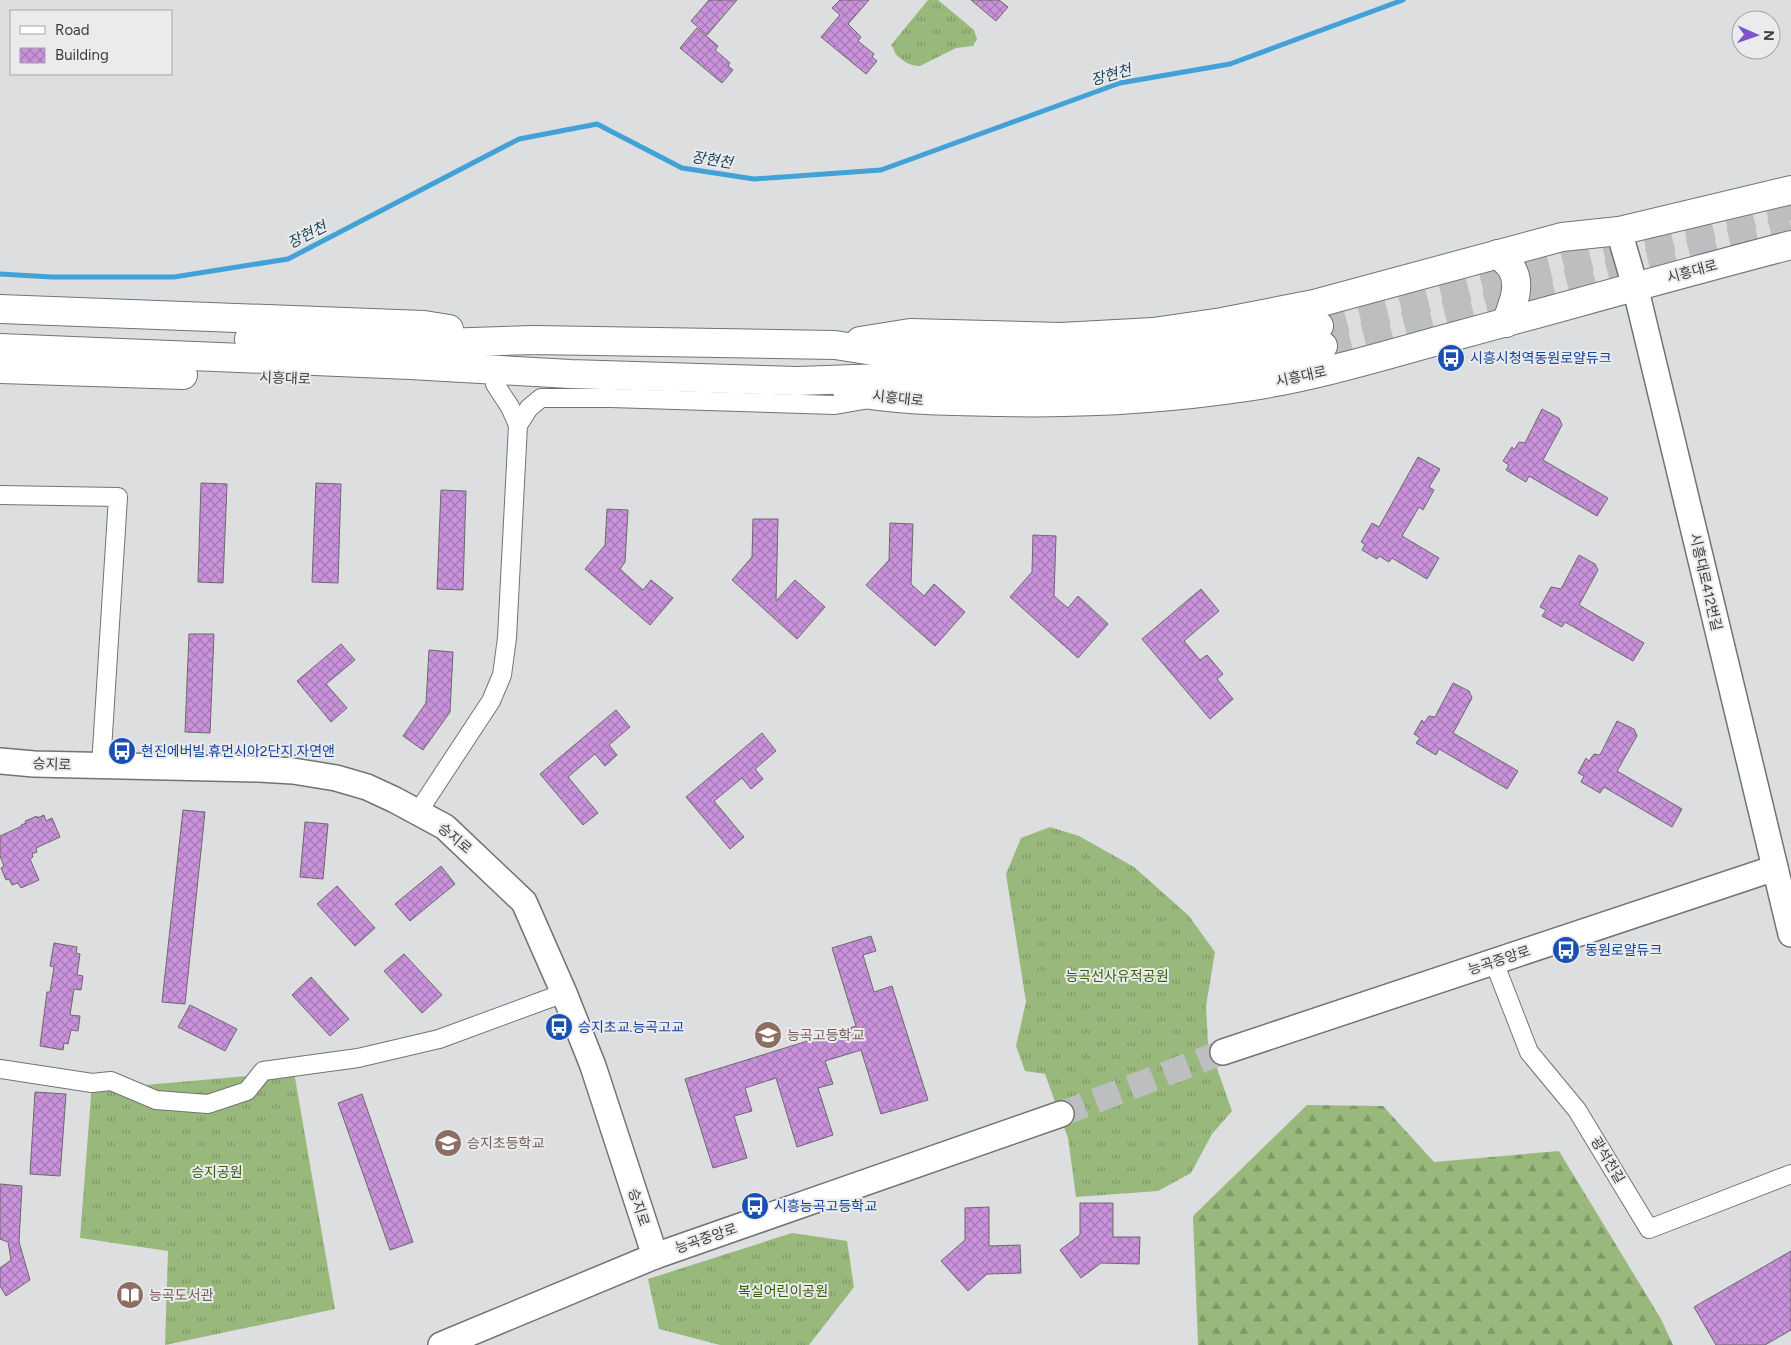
<svg xmlns="http://www.w3.org/2000/svg" width="1791" height="1345" font-family="Figtree,'Noto Sans KR',sans-serif">
	<defs>
		<pattern id="grass-tufts" width="24" height="20" patternUnits="userSpaceOnUse" patternTransform="scale(1.25)"><rect width="24" height="20" fill="#99b97c"/><path d="M3 7l-1-3M5 7V3M7 7l1-3M15 17l-1-3M17 17v-4M19 17l1-3" fill="none" stroke="#7e9867"/></pattern>
		<pattern id="forest-firs" width="22" height="20" patternUnits="userSpaceOnUse" patternTransform="scale(1.25)"><rect width="22" height="20" fill="#99b97c"/><path d="M5 1l3.5 6h-7zM16 11l3.5 6h-7z" fill="#7e9867"/></pattern>
		<pattern id="building-cross-hatch" width="8" height="8" patternUnits="userSpaceOnUse" patternTransform="scale(1.25)"><rect width="8" height="8" fill="#c992db"/><path d="M0 0l8 8M0 8l8-8" fill="none" stroke="#a478b3"/></pattern>
	</defs>
	<rect width="100%" height="100%" fill="#dddee0"/>
	<g fill="url(#grass-tufts)">
		<path d="M928 0H938L974 30 977 39 973 46 956 48 920 66C912 67 900 60 895 53 894 50 893 47 891 45Z"/>
		<path d="M1050 827 1079 836 1134 867 1189 916 1215 952 1206 1006 1208 1043 1232 1111 1212 1134 1191 1173 1158 1191 1076 1197 1068 1138 1045 1074 1025 1071 1016 1046 1026 1002 1006 874 1021 838Z"/>
		<path d="M294 1072 335 1309 165 1345 168 1251 80 1238 92 1083 111 1088Z"/>
		<path d="M792 1233 847 1241 854 1287 809 1345H720L659 1329 648 1279Z"/>
	</g>
	<path fill="url(#forest-firs)" d="M1307 1105 1383 1106 1434 1162 1559 1151 1661 1319 1673 1345H1198L1193 1216Z"/>
	<g fill="none" stroke-linecap="round" stroke-linejoin="round">
		<path stroke="#42a2d8" stroke-width="5" d="M0 274 52 277H174L288 259 519 139 597 124 682 168 754 179 881 170 1120 83 1230 64 1403 0"/>
	</g>
	<g fill="url(#building-cross-hatch)" stroke="#6b6a6b">
		<path d="M709 0H737L707 35 691 21Z"/>
		<path d="M840 0H869L848 24 861 37 858 41 874 54 872 57 877 61 866 74 821 37 840 15 832 8Z"/>
		<path d="M971 0H999L1008 7 996 21Z"/>
		<path d="M697 28 718 46 715 50 730 63 728 66 733 70 722 83 680 48Z"/>
		<path d="M1542 409 1559 418 1562 425 1543 460 1608 498 1597 516 1529 476 1526 482 1506 470 1509 465 1503 461 1512 447 1514 450 1519 442 1525 443Z"/>
		<path d="M1418 457 1440 469 1429 487 1434 490 1423 510 1419 507 1402 536 1439 558 1427 579 1392 558 1389 562 1379 556 1377 559 1362 550 1365 544 1361 542 1372 523 1379 527Z"/>
		<path d="M201 483 227 484 223 583 198 582Z"/>
		<path d="M316 483 341 484 338 583 312 582Z"/>
		<path d="M441 490 466 491 463 590 437 589Z"/>
		<path d="M607 509 628 510 625 562 620 569 643 590 651 580 673 598 650 625 585 569 605 545Z"/>
		<path d="M753 519H778L776 601 795 580 825 607 797 639 732 580 752 557Z"/>
		<path d="M890 523 913 524 911 584 924 596 934 584 965 612 935 646 866 585 889 560Z"/>
		<path d="M1033 535 1056 536 1054 596 1068 608 1078 596 1108 624 1078 658 1010 597 1032 572Z"/>
		<path d="M1579 555 1595 564 1598 570 1579 605 1644 643 1633 661 1565 622 1562 627 1542 616 1546 610 1540 607 1551 587 1561 589Z"/>
		<path d="M1201 589 1219 611 1184 641 1200 660 1207 655 1223 674 1217 679 1233 699 1210 719 1142 639Z"/>
		<path d="M189 634H214L210 733 185 732Z"/>
		<path d="M341 644 355 660 326 684 347 708 331 722 297 681Z"/>
		<path d="M429 650 453 652 450 712 423 750 403 736 426 703Z"/>
		<path d="M1453 683 1469 691 1472 698 1453 733 1518 771 1507 789 1439 749 1436 755 1416 743 1420 738 1414 734 1422 720 1424 723 1429 716 1435 717Z"/>
		<path d="M616 710 630 727 609 745 617 755 605 766 595 754 568 777 598 813 583 825 540 774Z"/>
		<path d="M1617 721 1634 729 1637 736 1617 771 1682 809 1672 827 1604 787 1600 793 1581 782 1584 776 1578 773 1586 758 1589 761 1594 754 1600 755Z"/>
		<path d="M762 733 776 751 755 769 763 779 751 789 742 778 714 801 744 837 730 849 686 797Z"/>
		<path d="M183 810 205 812 185 1004 162 1002Z"/>
		<path d="M44 815 46 821 52 818 60 837 36 848 37 852 32 854 33 857 30 859 39 880 21 888 18 883 12 885 9 879 6 880 1 868 4 866 0 856V836L22 826 21 825 26 823 25 821 37 816V818Z"/>
		<path d="M305 822 328 824 323 879 300 877Z"/>
		<path d="M441 866 455 884 410 921 395 904Z"/>
		<path d="M337 886 375 928 355 946 317 904Z"/>
		<path d="M871 936 876 951 863 955 874 992 892 986 928 1100 881 1114 861 1050 825 1061 833 1084 818 1088 833 1135 797 1147 776 1078 745 1088 752 1111 734 1116 747 1158 713 1168 685 1079 856 1026 832 948Z"/>
		<path d="M54 943 77 947 76 953 80 954 77 975 83 976 81 990 74 989 70 1015 80 1016 78 1031 71 1030 68 1044 64 1043 63 1050 40 1046 47 992H50L54 967 50 966Z"/>
		<path d="M404 954 442 995 422 1013 384 971Z"/>
		<path d="M311 977 349 1019 330 1036 292 995Z"/>
		<path d="M190 1005 237 1029 225 1051 178 1027Z"/>
		<path d="M35 1092 66 1094 60 1176 30 1174Z"/>
		<path d="M362 1094 413 1242 390 1250 338 1103Z"/>
		<path d="M0 1184 22 1186 19 1242 30 1280 6 1296 0 1286V1268L11 1260 8 1242 0 1239Z"/>
		<path d="M1080 1203H1113V1237H1140L1139 1264 1101 1263 1081 1278 1060 1250 1080 1235Z"/>
		<path d="M989 1207V1246L1020 1245 1021 1273 987 1274 968 1291 941 1261 965 1240V1208Z"/>
		<path d="M1791 1251V1330L1765 1345H1716L1694 1307Z"/>
	</g>
	<g fill="none" stroke-linecap="round" stroke-linejoin="round">
		<path stroke="#bdbec0" stroke-width="25" stroke-dasharray="25 12" stroke-linecap="butt" d="M1061 1114 1223 1052"/>
		<g stroke="#bdbec0" stroke-width="28" stroke-dasharray="28 14" stroke-linecap="butt">
			<path d="M1319 326 1791 206"/>
			<path d="M1323 346 1791 226"/>
		</g>
		<g stroke="#717374" stroke-width="20">
			<g id="street">
				<path d="M495 384 510 407 518 425 529 408 541 398H611L835 405 864 400"/>
				<path d="M0 495 118 497 101 766"/>
				<path d="M418 812 491 701 502 675 507 638 518 425"/>
				<path d="M1494 962 1529 1052 1577 1110 1649 1229 1791 1174"/>
				<path d="M0 1069 92 1083 111 1081 156 1100 208 1104 247 1091 263 1071 358 1058 439 1039 564 993"/>
			</g>
		</g>
		<g stroke="#717374" stroke-width="28">
			<g id="secondary">
				<path d="M1619 231 1635 286 1791 934"/>
				<path d="M0 761 34 764 259 769 293 771 336 778 367 787 395 800 445 827 524 902 564 993 593 1066 655 1256"/>
				<path d="M1223 1052 1775 868"/>
				<path d="M441 1345 655 1256 1061 1114"/>
			</g>
		</g>
		<g stroke="#717374" stroke-width="30">
			<g id="primary">
				<path d="M1498 254C1502 258 1509 263 1512 269 1522 286 1512 306 1506 323"/>
				<path d="M0 309 424 325 449 329"/>
				<path d="M249 339 411 344 534 340 835 345 911 357H1083L1181 350 1249 341 1319 326"/>
				<path d="M860 341 910 333 1061 337 1153 332 1222 322 1314 304 1562 237 1619 231 1791 190"/>
				<path d="M0 348 410 365 570 374 797 381 914 377H1083L1182 372 1252 362 1323 346"/>
				<path d="M0 369 183 375"/>
				<path d="M847 391C898 401 949 401 1001 402 1084 404 1166 399 1247 387 1319 376 1389 354 1459 335 1570 305 1680 274 1791 245"/>
			</g>
		</g>
		<use href="#street" stroke="#fff" stroke-width="18"/>
		<use href="#secondary" stroke="#fff" stroke-width="25"/>
		<use href="#primary" stroke="#fff" stroke-width="28"/>
	</g>
	<defs>
		<g id="bus-disc" transform="scale(1.4375)"><circle r="9.5" fill="#1a4fb4" stroke="#eaebed"/><path d="M-5-6H5V4H4V6H2V4H-2V6H-4V4H-5ZM-3.5-4V0h7V-4ZM-3.5 1.2v1.5H-2V1.2ZM2 1.2v1.5H3.5V1.2Z" fill="#fff"/></g>
		<g id="school-disc" transform="scale(1.4375)"><circle r="9.5" fill="#8d6e63" stroke="#eaebed"/><path d="M0-5L7-2L0 1L-7-2ZM-4 1L0 2.5L4 1V4Q0 6-4 4Z" fill="#fff"/></g>
		<g id="library-disc" transform="scale(1.4375)"><circle r="9.5" fill="#8d6e63" stroke="#eaebed"/><path d="M-6-4Q-3-5.5-.7-3.5V5Q-3 3-6 4ZM6-4Q3-5.5 .7-3.5V5Q3 3 6 4Z" fill="#fff"/></g>
	</defs>
	<g fill-rule="evenodd">
		<use href="#bus-disc" x="1451" y="358"/>
		<use href="#bus-disc" x="122" y="751"/>
		<use href="#bus-disc" x="1566" y="950"/>
		<use href="#bus-disc" x="559" y="1027"/>
		<use href="#school-disc" x="768" y="1035"/>
		<use href="#school-disc" x="448" y="1143"/>
		<use href="#bus-disc" x="755" y="1206"/>
		<use href="#library-disc" x="130" y="1295"/>
	</g>
	<g text-anchor="middle" stroke-width="4" stroke-linejoin="round" paint-order="stroke">
		<g font-size="14" fill="#3c3d3e" stroke="#eaebed">
			<text transform="translate(1692 271) rotate(-15)" y="5">시흥대로</text>
			<text transform="translate(1301 376) rotate(-12)" y="5">시흥대로</text>
			<text transform="translate(285 378) rotate(2)" y="5">시흥대로</text>
			<text transform="translate(898 398) rotate(6)" y="5">시흥대로</text>
			<text transform="translate(1706 582) rotate(77)" y="5">시흥대로412번길</text>
			<text transform="translate(52 764) rotate(2)" y="5">승지로</text>
			<text transform="translate(455 838) rotate(40)" y="5">승지로</text>
			<text transform="translate(1499 960) rotate(-18)" y="5">능곡중앙로</text>
			<text transform="translate(1608 1160) rotate(59)" y="5">광석천길</text>
			<text transform="translate(639 1207) rotate(72)" y="5">승지로</text>
			<text transform="translate(706 1238) rotate(-19)" y="5">능곡중앙로</text>
		</g>
		<g font-size="14" fill="#164399" stroke="#eaebed" text-anchor="start">
			<text x="1470" y="363">시흥시청역동원로얄듀크</text>
			<text x="141" y="756">현진에버빌.휴먼시아2단지.자연앤</text>
			<text x="1585" y="955">동원로얄듀크</text>
			<text x="578" y="1032">승지초교.능곡고교</text>
			<text x="774" y="1211">시흥능곡고등학교</text>
		</g>
		<g font-size="14" fill="#3a5f00" stroke="#eaebed">
			<text x="1117" y="981">능곡선사유적공원</text>
			<text x="217" y="1177">승지공원</text>
			<text x="783" y="1296">복실어린이공원</text>
		</g>
		<g font-size="14" fill="#785e54" stroke="#eaebed" text-anchor="start">
			<text x="787" y="1040">능곡고등학교</text>
			<text x="467" y="1148">승지초등학교</text>
			<text x="149" y="1300">능곡도서관</text>
		</g>
		<g font-size="15" font-style="italic" fill="#1d455c" stroke="#eaebed">
			<text transform="translate(1111 75) rotate(-16)" y="5">장현천</text>
			<text transform="translate(712 160) rotate(9)" y="5">장현천</text>
			<text transform="translate(307 235) rotate(-27)" y="5">장현천</text>
		</g>
	</g>
	<rect x="10" y="10" width="162" height="65" fill="#eaebed" stroke="#a4a5a7"/>
	<rect x="20" y="26" width="25" height="8" fill="#ffffff" stroke="#a4a5a7"/>
	<text x="55" y="35" font-size="15" fill="#3c3d3e">Road</text>
	<rect x="20" y="48" width="25" height="15" fill="url(#building-cross-hatch)" stroke="#a4a5a7"/>
	<text x="55" y="60" font-size="15" fill="#3c3d3e">Building</text>
	<g transform="translate(1756 35) rotate(92)"><circle r="24" fill="#eaebed" stroke="#a4a5a7"/>
	<path d="M0-4L9 19L0 12L-9 19Z" fill="#7f53cc"/>
	<text y="-8" font-size="14" font-weight="bold" text-anchor="middle" fill="#3c3d3e">N</text>
	</g>
</svg>
